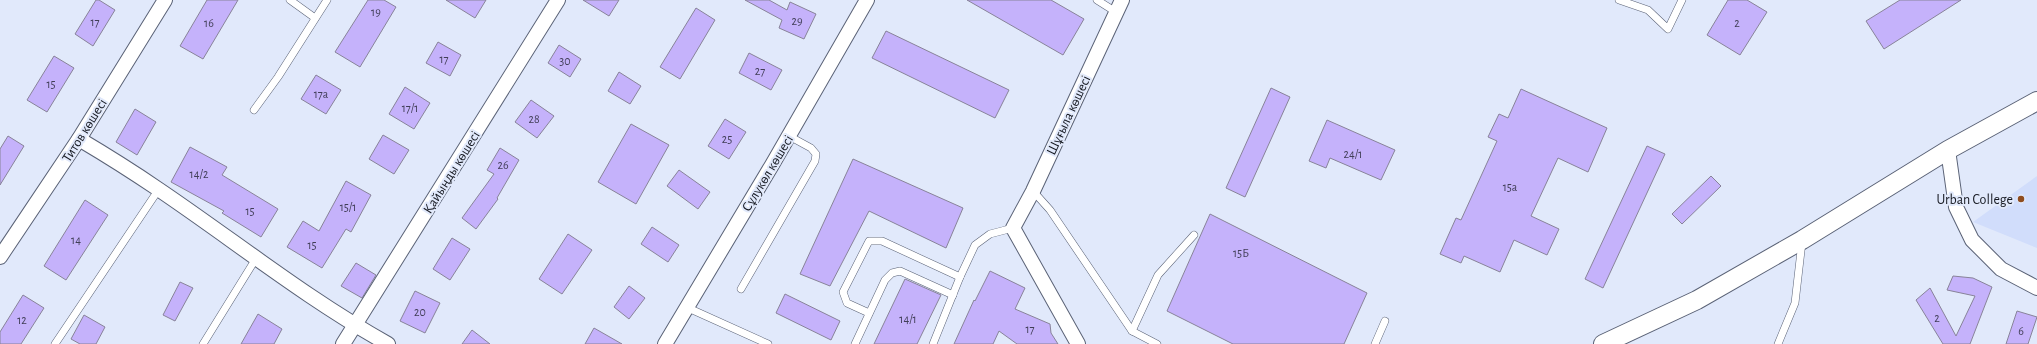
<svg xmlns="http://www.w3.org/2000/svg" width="2037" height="344" font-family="'Alegreya Sans',sans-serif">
	<rect width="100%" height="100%" fill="#e1e9fb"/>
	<path fill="#d1ddfb" d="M2037 176V248L1973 222Z"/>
	<g fill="#c5b2fb" stroke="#888399">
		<path d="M96 0H99L115 10 93 46 75 34Z"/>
		<path d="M207 0H238L203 59 180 46Z"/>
		<path d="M368 0H384L396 7 360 67 335 52Z"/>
		<path d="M446 0H486L475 18Z"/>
		<path d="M583 0H619L609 16Z"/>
		<path d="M745 0H769L787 10 790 2 816 14 804 39 779 28 782 20Z"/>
		<path d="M967 0H1051L1084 19 1063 55Z"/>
		<path d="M1728 0H1747L1767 12 1740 55 1707 35Z"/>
		<path d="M1900 0H1961L1884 49 1866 21Z"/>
		<path d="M696 8 715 20 680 79 660 67Z"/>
		<path d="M886 31 1009 90 995 118 872 58Z"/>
		<path d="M438 42 461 55 450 76 426 63Z"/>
		<path d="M559 45 581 59 570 77 548 63Z"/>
		<path d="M749 53 782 70 771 90 739 73Z"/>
		<path d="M54 56 74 68 47 112 27 100Z"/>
		<path d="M619 72 641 86 630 104 608 91Z"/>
		<path d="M316 75 341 90 326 114 301 99Z"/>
		<path d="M405 87 430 103 414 129 389 114Z"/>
		<path d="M1271 88 1290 97 1245 197 1226 188Z"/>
		<path d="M1521 89 1607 128 1588 172 1558 158 1531 216 1559 229 1547 255 1514 240 1500 272 1464 256 1461 263 1440 254 1456 218 1461 220 1497 141 1488 137 1499 114 1508 118Z"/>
		<path d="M531 100 554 116 537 138 515 122Z"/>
		<path d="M135 109 156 122 137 155 116 142Z"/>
		<path d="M725 119 746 132 729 159 708 146Z"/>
		<path d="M1327 120 1395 150 1381 180 1330 158 1326 168 1309 161Z"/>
		<path d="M631 124 669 145 636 204 598 182Z"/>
		<path d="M383 135 409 150 394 174 369 159Z"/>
		<path d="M8 136 24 146 0 185V149Z"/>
		<path d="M1647 146 1665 154 1603 288 1585 279Z"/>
		<path d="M190 147 227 167 222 175 278 209 261 237 222 213 224 211 171 182Z"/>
		<path d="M500 148 519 160 497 198 498 199 476 229 462 218 494 174 487 170Z"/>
		<path d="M853 159 963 208 946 248 869 211 830 286 800 274Z"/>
		<path d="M679 170 710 192 698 209 667 186Z"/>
		<path d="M1711 176 1721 186 1682 224 1672 214Z"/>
		<path d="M346 181 371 195 351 232 346 229 322 268 287 247 303 221 319 231Z"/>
		<path d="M85 200 108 215 66 280 44 266Z"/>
		<path d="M1210 214 1367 293 1344 344H1233L1167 311Z"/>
		<path d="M652 227 679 245 668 262 641 244Z"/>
		<path d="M568 234 592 250 562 294 539 279Z"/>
		<path d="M452 238 470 249 450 280 433 269Z"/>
		<path d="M356 263 376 275 362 298 341 286Z"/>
		<path d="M990 271 1025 288 1015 309 1050 324 1051 333 1058 344H1017L999 331 993 344H954L974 300 975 301Z"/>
		<path d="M1953 276 1973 278 1992 287 1970 344H1943L1916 300 1930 288 1956 336 1975 296 1947 290Z"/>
		<path d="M905 279 941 295 917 344H874Z"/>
		<path d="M180 282 193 288 175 321 163 315Z"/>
		<path d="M629 286 645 298 629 319 614 307Z"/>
		<path d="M415 291 440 303 425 333 400 321Z"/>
		<path d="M785 294 840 321 831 340 776 313Z"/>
		<path d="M23 295 44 308 21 344H0V332Z"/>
		<path d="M2017 311 2037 317 2028 344H2006Z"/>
		<path d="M258 314 282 329 274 344H241Z"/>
		<path d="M84 315 105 327 96 344H80L71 339Z"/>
		<path d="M594 328 622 344H585Z"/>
		<path d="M472 330 490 344H462Z"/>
	</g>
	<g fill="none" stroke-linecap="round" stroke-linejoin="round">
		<g stroke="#5a6276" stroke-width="8">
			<g id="service">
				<path d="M290 0 315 18"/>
				<path d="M1097 0 1116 12"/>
				<path d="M1619 0 1648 10 1668 29 1682 0"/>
				<path d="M254 110 278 77 327 0"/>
				<path d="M1033 191 1050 210 1132 331 1157 344"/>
				<path d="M741 289 815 161 816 154 811 148 789 136"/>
				<path d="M686 307 768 344"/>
				<path d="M869 313 847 303 843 292 869 241H882L960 277"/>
				<path d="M1132 331 1158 275 1194 235"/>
				<path d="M55 344 159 189"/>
				<path d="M203 344 255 260"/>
				<path d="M855 344 885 280 892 273 900 271 953 295"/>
				<path d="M933 344 960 277 975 245 990 234 1013 228"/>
				<path d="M1375 344 1385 321"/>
				<path d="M1778 344 1795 303 1802 242"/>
			</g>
		</g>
		<g stroke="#5a6276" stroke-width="16">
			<g id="minor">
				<path d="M79 139C106 155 133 172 158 189 235 241 307 299 388 344"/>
				<path d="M1948 150 1956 207 1972 240 2001 269 2037 288"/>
				<path d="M0 257 79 139 165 0"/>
				<path d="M343 344 558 0"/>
				<path d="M665 344 772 165 867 0"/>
				<path d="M1078 344 1013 228 1033 191 1122 0"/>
			</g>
		</g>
		<g stroke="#5a6276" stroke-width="20">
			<path id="tertiary" d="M1603 344 1697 300 1802 240 1948 150 2037 101"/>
		</g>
		<use href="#service" stroke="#fff" stroke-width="7"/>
		<use href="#minor" stroke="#fff" stroke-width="14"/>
		<use href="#tertiary" stroke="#fff" stroke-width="18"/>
	</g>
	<circle fill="#8f4c1e" stroke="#e1e9fb" stroke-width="1.5" cx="2021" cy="199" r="4"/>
	<g text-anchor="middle" stroke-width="4" stroke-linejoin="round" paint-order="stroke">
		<g font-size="12" fill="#413e57">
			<text x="376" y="16">19</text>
			<text x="797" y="25">29</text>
			<text x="95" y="26">17</text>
			<text x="209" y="27">16</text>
			<text x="1737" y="27">2</text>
			<text x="444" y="63">17</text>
			<text x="565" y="65">30</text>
			<text x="760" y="75">27</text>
			<text x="51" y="88">15</text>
			<text x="321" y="98">17а</text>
			<text x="410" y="112">17/1</text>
			<text x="534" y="123">28</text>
			<text x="727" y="143">25</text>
			<text x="1353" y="158">24/1</text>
			<text x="503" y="169">26</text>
			<text x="199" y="178">14/2</text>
			<text x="1510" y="191">15а</text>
			<text x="348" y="211">15/1</text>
			<text x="250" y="215">15</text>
			<text x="76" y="244">14</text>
			<text x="312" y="249">15</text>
			<text x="1241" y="257">15Б</text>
			<text x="420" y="316">20</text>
			<text x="1937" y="322">2</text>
			<text x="908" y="323">14/1</text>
			<text x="22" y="324">12</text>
			<text x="1030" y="333">17</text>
			<text x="2021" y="335">6</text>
		</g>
		<g font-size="14" fill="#151820" stroke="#e1e9fb">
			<text transform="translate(1068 115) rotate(-65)" y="5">Шұғыла көшесі</text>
			<text transform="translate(84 130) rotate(-58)" y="5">Титов көшесі</text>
			<text transform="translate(451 172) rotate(-58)" y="5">Қайыңды көшесі</text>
			<text transform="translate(767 173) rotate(-59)" y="5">Сұлукөл көшесі</text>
		</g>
		<g font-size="14" fill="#151820" stroke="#e1e9fb" text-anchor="end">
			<text x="2013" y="204">Urban College</text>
		</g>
	</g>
</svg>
